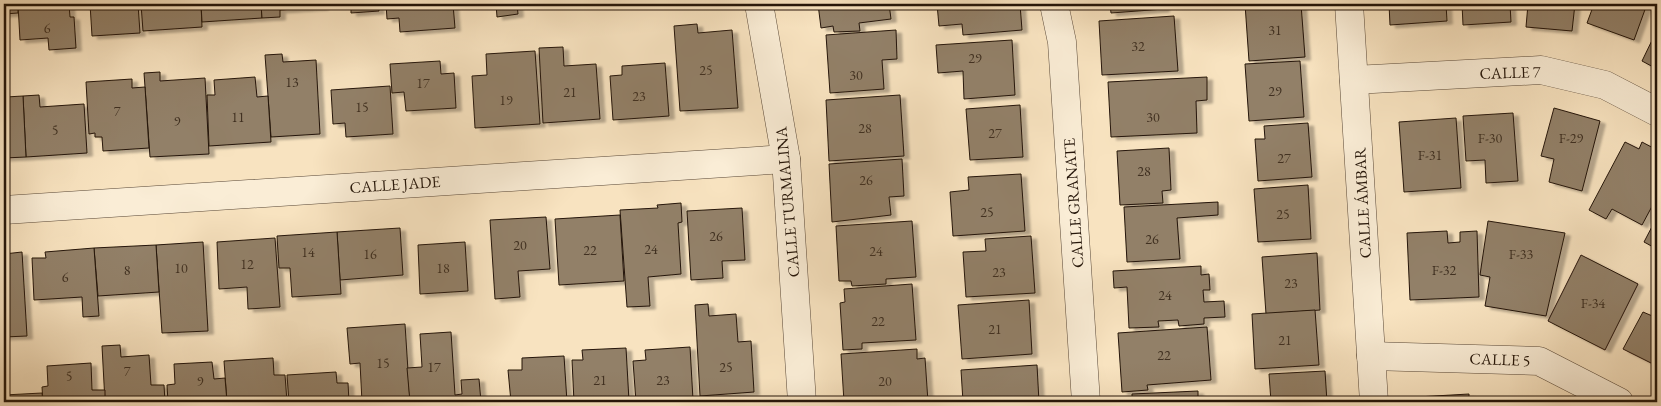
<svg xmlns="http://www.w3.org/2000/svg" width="1661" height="406" font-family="'EB Garamond',serif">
	<defs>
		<filter id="shadow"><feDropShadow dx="5.5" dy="3" stdDeviation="1" flood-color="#0004"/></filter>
	</defs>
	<rect width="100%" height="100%" fill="#f8e3c0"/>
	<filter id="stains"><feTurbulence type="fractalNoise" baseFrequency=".004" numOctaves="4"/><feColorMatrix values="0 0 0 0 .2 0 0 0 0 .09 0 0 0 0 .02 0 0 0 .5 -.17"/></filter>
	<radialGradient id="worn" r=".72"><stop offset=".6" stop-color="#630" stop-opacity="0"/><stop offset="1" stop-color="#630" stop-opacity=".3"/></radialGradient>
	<g fill="#928068" stroke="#241509" filter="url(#shadow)">
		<path d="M4 4H18V13L4 14Z"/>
		<path d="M18 4H69L70 17H74L76 48 49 50 48 38 20 40Z"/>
		<path d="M90 4H138L140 33 92 36Z"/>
		<path d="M141 4H201L202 27 143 31Z"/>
		<path d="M201 4H261L262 18 202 22Z"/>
		<path d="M261 4H323V7L280 10V17L262 18Z"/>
		<path d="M351 4H378L379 11 351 13Z"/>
		<path d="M386 4H453L455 28 400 32 399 18 387 19Z"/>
		<path d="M496 4H517L518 14 497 17Z"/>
		<path d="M818 4H889L891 19 859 23 860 31 834 32 833 26 821 28Z"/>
		<path d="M937 4H1020L1022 30 963 35 962 24 939 26Z"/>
		<path d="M1110 4H1164V9L1111 13Z"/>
		<path d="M1245 4H1301L1305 57 1249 61Z"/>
		<path d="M1389 4H1446L1447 21 1390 25Z"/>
		<path d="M1462 4H1510L1511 22 1463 25Z"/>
		<path d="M1528 4H1575L1572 31 1526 27Z"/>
		<path d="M1594 4H1647L1634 40 1587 23Z"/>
		<path d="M1174 16 1178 71 1102 75 1099 21Z"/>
		<path d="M697 24 698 33 732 30 738 108 680 111 674 26Z"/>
		<path d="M896 30 897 59 882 60 884 89 830 93 826 35Z"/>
		<path d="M1657 30V69L1642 61Z"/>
		<path d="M1012 40 1015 95 964 99 963 71 938 73 936 45Z"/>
		<path d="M563 47 564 66 596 64 600 119 543 123 539 48Z"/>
		<path d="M535 51 540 124 475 128 472 76 487 75 486 54Z"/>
		<path d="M282 54 283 62 316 60 320 134 271 137 265 55Z"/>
		<path d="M440 61 441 74 454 73 456 108 406 111 404 92 392 93 390 64Z"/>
		<path d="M1300 61 1304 117 1249 121 1245 64Z"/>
		<path d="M665 63 669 116 613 120 610 76 622 75V66Z"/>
		<path d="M160 72V81L205 78 209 154 150 157 144 73Z"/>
		<path d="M255 77 257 97 268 96 271 142 209 146 207 95H215L214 80Z"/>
		<path d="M1207 77V100L1196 101 1197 133 1111 137 1108 82Z"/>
		<path d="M132 79V88L145 87 149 148 103 151 102 137H95V133L89 134 86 82Z"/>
		<path d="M390 86 393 134 346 137 345 123 333 124 331 90Z"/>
		<path d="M39 95 40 107 84 104 87 153 26 157 23 96Z"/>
		<path d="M900 95 904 156 829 161 826 100Z"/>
		<path d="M23 96 26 157 4 158 6 97Z"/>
		<path d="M1020 105 1023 157 970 160 966 109Z"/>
		<path d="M1554 108 1600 121 1582 191 1549 182 1554 159 1541 156Z"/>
		<path d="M1513 113 1518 181 1486 183 1485 160 1466 161 1463 116Z"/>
		<path d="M1456 118 1461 188 1404 192 1399 122Z"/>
		<path d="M1308 123 1312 177 1258 181 1255 139H1265L1264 126Z"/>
		<path d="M1625 142 1639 149 1642 142 1657 150V197L1642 225 1612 209 1606 219 1589 210Z"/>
		<path d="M1169 148 1171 190 1162 191 1163 203 1120 205 1117 151Z"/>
		<path d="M902 159 904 196 889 197 891 215 832 222 829 164Z"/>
		<path d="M1021 174 1025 231 953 236 950 192 969 190 968 177Z"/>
		<path d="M1308 185 1311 239 1258 242 1254 189Z"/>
		<path d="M1218 202V215L1177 218 1180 259 1127 262 1124 207Z"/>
		<path d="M681 203 682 222 678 223 681 274 648 277 650 306 627 307 620 210 658 208 657 205Z"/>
		<path d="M742 208 745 260 722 261 723 278 691 280 687 211Z"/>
		<path d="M620 215 624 281 559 285 555 219Z"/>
		<path d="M546 217 550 269 518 271 520 297 495 299 490 220Z"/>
		<path d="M1657 217V249L1644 242Z"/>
		<path d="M912 221 916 277 886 279V284L852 286 851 281H839L836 226Z"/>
		<path d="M1488 221 1565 233 1546 316 1485 306 1490 277 1480 275Z"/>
		<path d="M400 228 403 275 340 280 337 232Z"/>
		<path d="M1447 231 1448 243 1460 242V232L1477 231 1479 297 1410 300 1407 233Z"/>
		<path d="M337 232 341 294 292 297 290 268H279L277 236Z"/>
		<path d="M1031 236 1035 293 966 297 963 252 986 251 985 239Z"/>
		<path d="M275 238 280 307 248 309 247 287 219 289 217 242Z"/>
		<path d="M203 242 208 331 162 333 156 245Z"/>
		<path d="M465 242 468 291 420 294 418 245Z"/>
		<path d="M156 245 159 292 98 296 94 248Z"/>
		<path d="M94 248 99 316 83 317 82 297 34 300 32 258H46L45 252Z"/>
		<path d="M22 252 27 336 4 337V254Z"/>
		<path d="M1317 253 1320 310 1266 314 1262 257Z"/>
		<path d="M1581 255 1638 284 1605 350 1548 321Z"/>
		<path d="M1201 266V275L1209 274 1210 290H1203L1204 302 1224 301 1225 317 1204 318V324L1179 326 1178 320 1158 321 1159 327 1129 328 1127 287 1114 288 1113 271Z"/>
		<path d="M912 284 916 340 862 343V349L843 350 840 303 845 302 844 289Z"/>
		<path d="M1029 300 1032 354 962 359 958 305Z"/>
		<path d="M708 304 709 316 736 314 738 342 751 341 754 392 700 396 695 305Z"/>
		<path d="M1315 310 1319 365 1255 369 1252 314Z"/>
		<path d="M1643 312 1657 318V366L1623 349Z"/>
		<path d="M405 324 410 402H362L360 363 350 364 347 328Z"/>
		<path d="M1207 327 1211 380 1147 385 1148 390 1122 392 1118 333Z"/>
		<path d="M451 332 455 395 462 394 461 380 479 379 481 402H410L407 368 422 367 420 334Z"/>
		<path d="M120 345 121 357 149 355 151 385H164L165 402H105L102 346Z"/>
		<path d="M690 347 693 400 636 402 633 361 646 360 645 350Z"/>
		<path d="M626 348 629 401 574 402 572 360H583L582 350Z"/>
		<path d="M917 349V359L925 358 928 402H844L841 354Z"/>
		<path d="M564 356 567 402H511L508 370H522V358Z"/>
		<path d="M273 358 274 375H285L287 402H227L224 361Z"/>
		<path d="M212 362 214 379 225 378 227 402H168L167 385 175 384 174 364Z"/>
		<path d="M91 363 92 390H105V402H43L42 387 48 386 47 366Z"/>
		<path d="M1037 365 1039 402H963L961 370Z"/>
		<path d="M1325 371 1327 402H1271L1269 374Z"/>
		<path d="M336 372 337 383H348L349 402H289L287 375Z"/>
		<path d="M1198 391V402H1132V394Z"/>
		<path d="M42 393 43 402H4V395Z"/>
		<path d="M1469 394V402H1417V397Z"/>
	</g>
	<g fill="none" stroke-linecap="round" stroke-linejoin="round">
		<g stroke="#594837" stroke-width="29">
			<g id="street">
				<path d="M759 4 786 159 802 402"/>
				<path d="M1054 4 1062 42 1086 402"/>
				<path d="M1349 4 1374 402"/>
				<path d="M1354 80 1541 70 1605 85 1657 112"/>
				<path d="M4 210 786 159"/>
				<path d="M1371 356 1539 361 1619 402"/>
			</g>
		</g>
		<use href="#street" stroke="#faedd6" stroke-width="28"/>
	</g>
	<g text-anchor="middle" stroke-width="4.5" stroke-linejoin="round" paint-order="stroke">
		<g font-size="14" fill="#403021">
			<text x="47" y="33">6</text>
			<text x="1275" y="35">31</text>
			<text x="1138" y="51">32</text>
			<text x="975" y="63">29</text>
			<text x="706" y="75">25</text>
			<text x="856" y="80">30</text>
			<text x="292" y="87">13</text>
			<text x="423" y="88">17</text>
			<text x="1275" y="96">29</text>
			<text x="570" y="97">21</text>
			<text x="639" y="101">23</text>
			<text x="506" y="105">19</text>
			<text x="362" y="112">15</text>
			<text x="117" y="116">7</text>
			<text x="238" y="122">11</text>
			<text x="1153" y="122">30</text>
			<text x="177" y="126">9</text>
			<text x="865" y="133">28</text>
			<text x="55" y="135">5</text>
			<text x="995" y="138">27</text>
			<text x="1490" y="143">F-30</text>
			<text x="1571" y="143">F-29</text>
			<text x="1430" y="160">F-31</text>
			<text x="1284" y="163">27</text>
			<text x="1144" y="176">28</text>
			<text x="866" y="185">26</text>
			<text x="987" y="217">25</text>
			<text x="1283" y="219">25</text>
			<text x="716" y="241">26</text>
			<text x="1152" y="244">26</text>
			<text x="520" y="250">20</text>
			<text x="651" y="254">24</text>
			<text x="590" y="255">22</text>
			<text x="876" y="256">24</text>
			<text x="308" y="257">14</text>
			<text x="370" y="259">16</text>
			<text x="1521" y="259">F-33</text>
			<text x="247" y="269">12</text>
			<text x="181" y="273">10</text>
			<text x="443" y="273">18</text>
			<text x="127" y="275">8</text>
			<text x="1444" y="275">F-32</text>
			<text x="999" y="277">23</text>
			<text x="65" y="282">6</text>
			<text x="1291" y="288">23</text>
			<text x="1165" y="300">24</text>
			<text x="1593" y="308">F-34</text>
			<text x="878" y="326">22</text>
			<text x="995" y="334">21</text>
			<text x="1285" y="345">21</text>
			<text x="1164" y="360">22</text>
			<text x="383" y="368">15</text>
			<text x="434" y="372">17</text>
			<text x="726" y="372">25</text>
			<text x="127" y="376">7</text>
			<text x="69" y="381">5</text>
			<text x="600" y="385">21</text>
			<text x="663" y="385">23</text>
			<text x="200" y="386">9</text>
			<text x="885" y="386">20</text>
		</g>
		<g font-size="16" fill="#241509" stroke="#faedd6">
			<text transform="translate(1510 72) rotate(-2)" y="6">CALLE 7</text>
			<text transform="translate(395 184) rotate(-4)" y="6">CALLE JADE</text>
			<text transform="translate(787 202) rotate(-95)" y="6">CALLE TURMALINA</text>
			<text transform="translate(1073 203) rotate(-94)" y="6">CALLE GRANATE</text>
			<text transform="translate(1362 203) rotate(-93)" y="6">CALLE ÁMBAR</text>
			<text transform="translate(1500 359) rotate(2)" y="6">CALLE 5</text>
		</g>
	</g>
	<rect width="1661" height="406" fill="none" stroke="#f8e3c0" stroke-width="20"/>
	<rect x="5" y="5" width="1651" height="396" fill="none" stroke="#241509" stroke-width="2.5"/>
	<rect x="10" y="10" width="1641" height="386" fill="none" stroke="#241509"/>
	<rect width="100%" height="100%" filter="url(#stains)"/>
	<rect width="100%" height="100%" fill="url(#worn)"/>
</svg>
